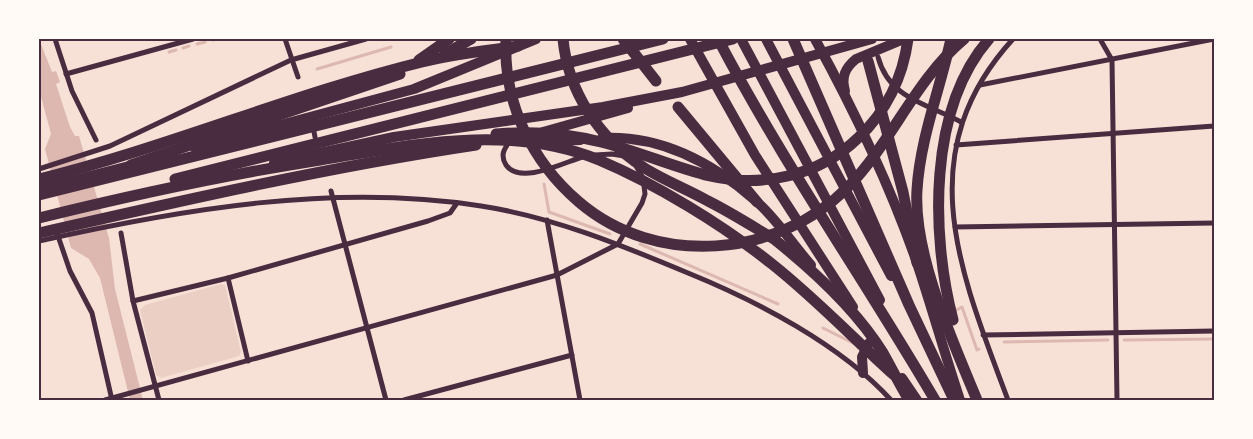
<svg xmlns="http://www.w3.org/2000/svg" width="1253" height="439" font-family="'Fira Sans',sans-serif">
	<rect width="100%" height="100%" fill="#f7e1d7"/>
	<path fill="#ebcfc5" d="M221 284 225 285 241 352 239 356 161 378 156 375 140 310 145 305Z"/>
	<path fill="#dcb8b0" d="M39 39 52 72 56 71 60 82 56 84 70 127 75 136H79L109 238 115 289 143 400H130L100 278 89 259 71 248 45 149 51 134 39 89Z"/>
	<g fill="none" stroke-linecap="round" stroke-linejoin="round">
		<g stroke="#dcb8b0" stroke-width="3">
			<path d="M213 40 216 39"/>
			<path d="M197 44 205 42"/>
			<path d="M183 48 189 46"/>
			<path d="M169 52 176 50"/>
			<path d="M317 69 391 47"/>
			<path d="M544 184 549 212 610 234"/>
			<path d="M640 244 778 304"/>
			<path d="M953 312 962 307 977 350 979 349"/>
			<path d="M823 328 853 343"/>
			<path d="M1124 340 1214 339"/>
			<path d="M1004 342 1108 340"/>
		</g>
		<g stroke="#4a2c40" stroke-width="5">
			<path d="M55 39 72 91 96 140"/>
			<path d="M285 39 298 77"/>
			<path d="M1100 39 1112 60 1117 400"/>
			<path d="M878 57C889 99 928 104 961 122"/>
			<path d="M66 74 193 39"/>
			<path d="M980 85 1214 39"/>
			<path d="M314 132 315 137"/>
			<path d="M510 141C504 149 500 155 506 165 520 185 563 163 582 157"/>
			<path d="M956 145 1214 126"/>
			<path d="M595 155 612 154 624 156"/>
			<path d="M39 169 110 146 291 60 366 39"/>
			<path d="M331 191 386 400"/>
			<path d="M547 220 580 400"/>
			<path d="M955 227 1214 223"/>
			<path d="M121 233 133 301 159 400"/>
			<path d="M58 236 70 271 92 313 112 400"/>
			<path d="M39 241C182 209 335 183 481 206 553 217 621 245 688 273 757 301 841 345 891 400"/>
			<path d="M228 278 248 361"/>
			<path d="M133 301 228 278 428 221 450 213 457 203"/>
			<path d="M983 335 1214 331"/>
			<path d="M105 400 557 275 618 244 642 203 645 194 643 178 636 166"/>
			<path d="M404 400 572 355"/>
			<path d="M1008 400C961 274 908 154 1013 39"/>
		</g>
		<g stroke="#4a2c40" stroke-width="10">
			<path d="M690 39 755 155 853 307"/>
			<path d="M741 39 880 300"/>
			<path d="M766 39 891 276"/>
			<path d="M815 39C854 110 890 185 917 263 932 308 945 355 960 400"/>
			<path d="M845 91C841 77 845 68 856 59L904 39"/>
			<path d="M543 132 628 108"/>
			<path d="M539 134 555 141 580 140"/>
			<path d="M602 138C661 135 713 163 756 201 777 219 793 245 811 265"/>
			<path d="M195 148 414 89 536 39"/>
			<path d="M274 163 394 137 603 107 682 92 872 39"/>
			<path d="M39 189 137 164"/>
			<path d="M863 373 862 357 869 343"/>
			<path d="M902 378 917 400"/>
		</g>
		<g stroke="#4a2c40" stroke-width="11">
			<path d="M506 39C503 102 531 161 579 202 656 268 778 258 848 187 892 142 915 80 964 39"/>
			<path d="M563 39C568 92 599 138 643 167 663 180 687 189 708 201 730 212 752 226 774 239 814 271 856 309 883 353 892 369 900 385 909 400"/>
			<path d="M623 39 656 81"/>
			<path d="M718 39C783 163 864 279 935 400"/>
			<path d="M793 39 909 305 954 400"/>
			<path d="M951 39C940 89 920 139 917 190 913 254 953 342 977 400"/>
			<path d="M445 54 471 39"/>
			<path d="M419 60 449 39"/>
			<path d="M868 61 903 192 917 263"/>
			<path d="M678 107 757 202"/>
			<path d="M496 134C531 131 566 133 601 142 638 151 673 167 710 176 762 188 819 176 858 138 886 112 903 77 908 39"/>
			<path d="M131 165 400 74"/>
			<path d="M39 179C169 147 292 94 422 62 453 54 486 51 518 46"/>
			<path d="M175 179 733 39"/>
			<path d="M39 195 663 39"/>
			<path d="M39 218C132 195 225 175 320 160 412 145 508 123 599 160 656 184 723 225 772 264 815 298 853 338 894 375"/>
			<path d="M39 233C184 200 329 167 476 145"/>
			<path d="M953 320C931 235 928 109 989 39"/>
		</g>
	</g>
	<rect width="1253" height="439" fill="none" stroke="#fffaf5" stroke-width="80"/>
	<rect x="40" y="40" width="1173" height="359" fill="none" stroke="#4a2c40" stroke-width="2"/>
</svg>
